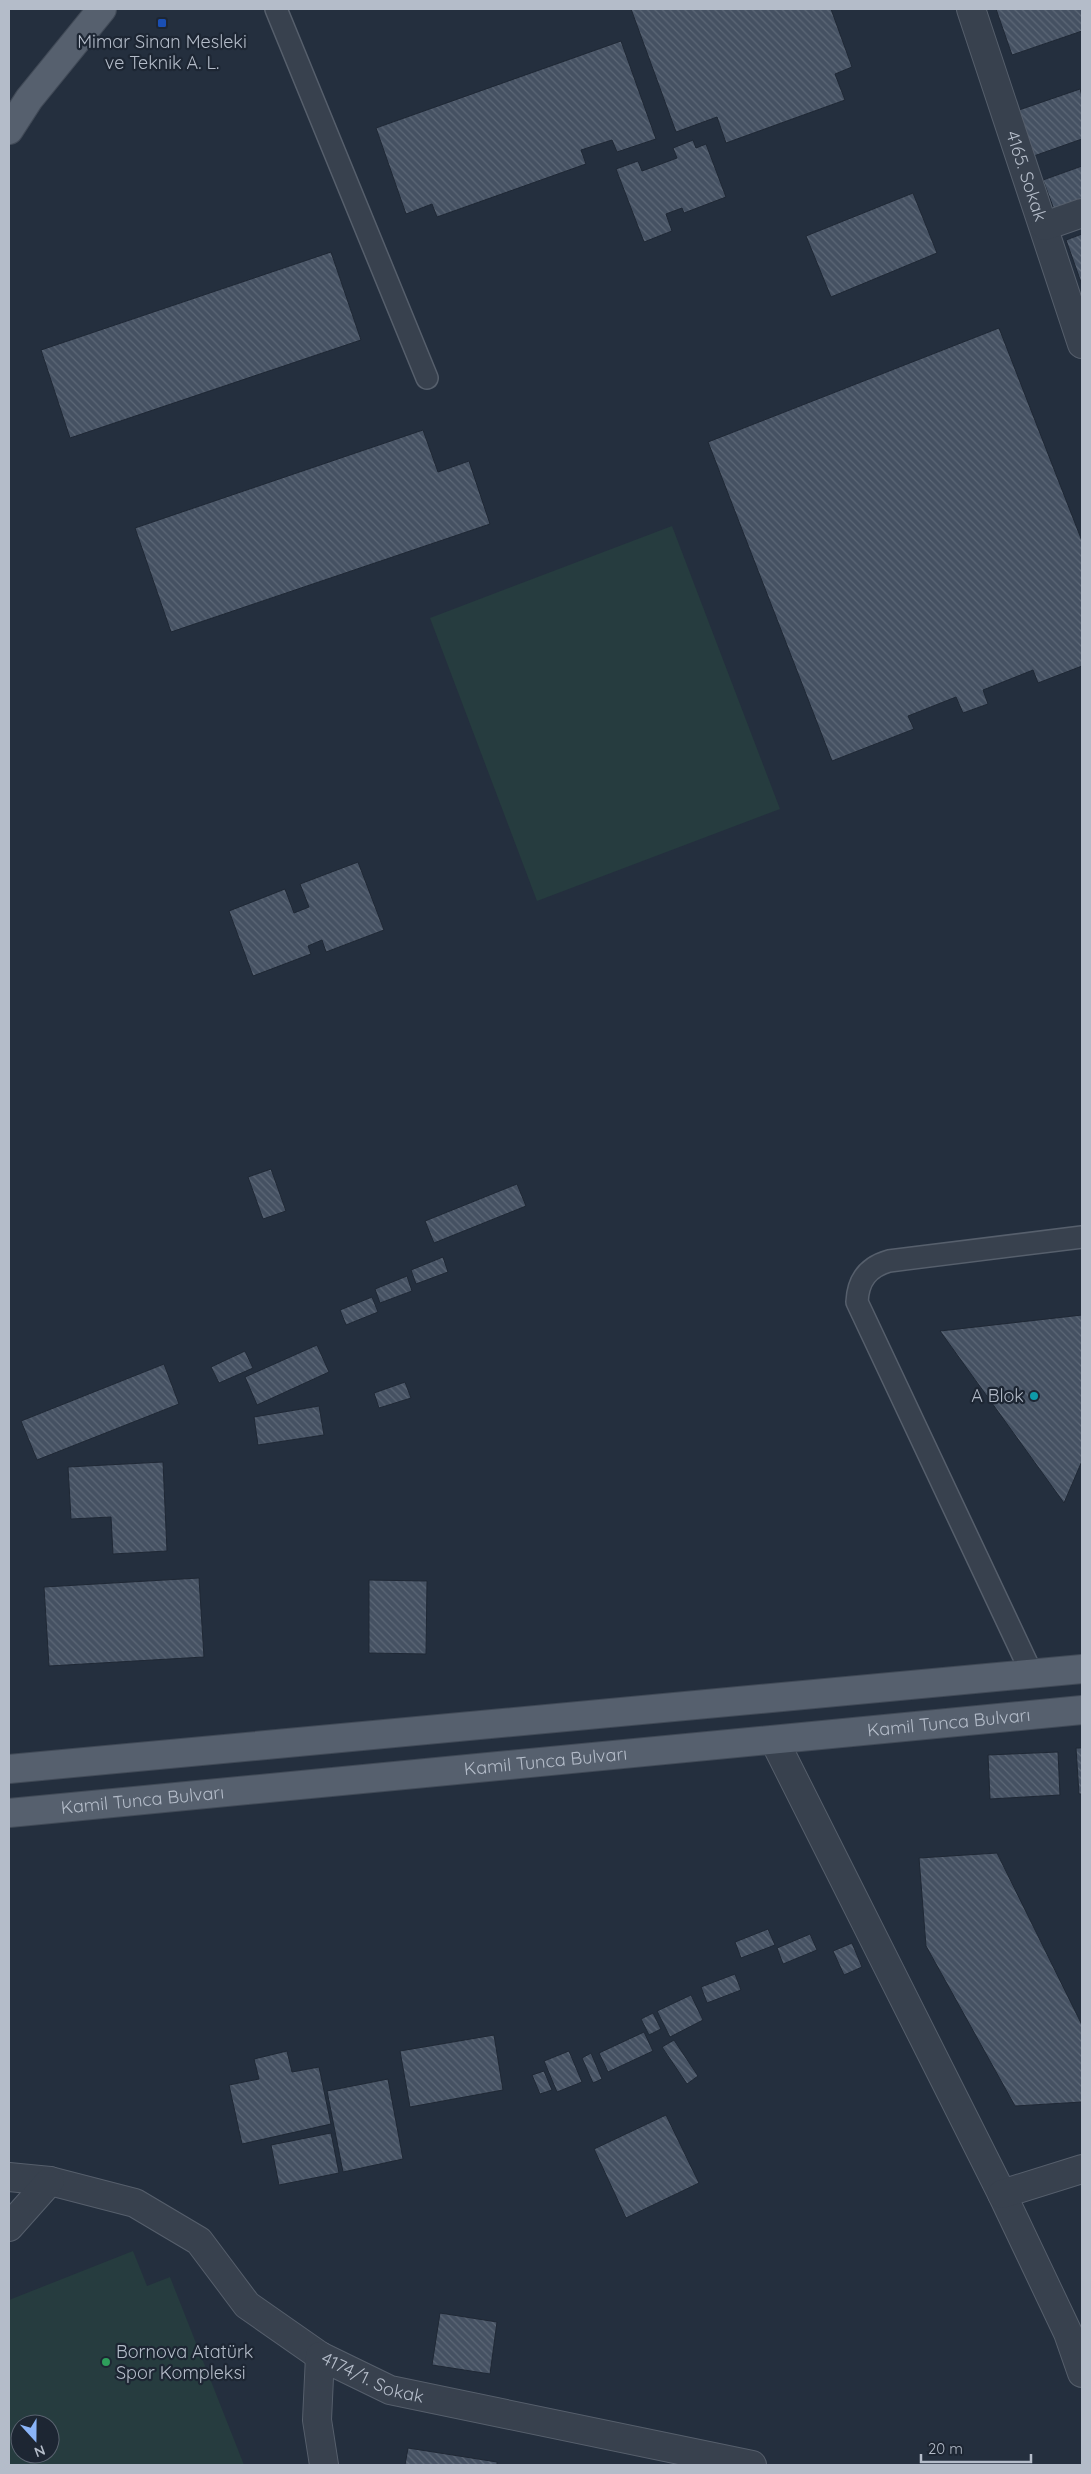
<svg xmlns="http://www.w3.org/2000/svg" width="1091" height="2474" font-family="Quicksand,sans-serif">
	<defs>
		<pattern id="building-back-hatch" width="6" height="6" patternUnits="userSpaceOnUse" patternTransform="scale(1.25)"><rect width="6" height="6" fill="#455162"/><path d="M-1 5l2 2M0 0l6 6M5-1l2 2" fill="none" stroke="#5d6877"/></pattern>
	</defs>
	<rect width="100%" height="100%" fill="#242f3e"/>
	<g fill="#263c3f" fill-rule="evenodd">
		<path d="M672 526 780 809 537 901 430 618Z"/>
		<path d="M133 2251 147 2286 170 2277 244 2465H9V2300ZM20 2424H50V2454H20Z"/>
	</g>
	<g fill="url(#building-back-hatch)" stroke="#1f2835">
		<path d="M631 9H831L852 67 835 74 845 100 726 143 717 117 676 132Z"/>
		<path d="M996 9H1082V31L1012 55Z"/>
		<path d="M621 41 656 139 617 152 612 140 581 150 586 164 437 217 432 204 406 214 376 128Z"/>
		<path d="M1080 89 1082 96V139L1031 157 1016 111Z"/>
		<path d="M693 140 696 148 706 144 726 197 684 213 682 208 666 214 672 231 644 242 616 169 638 161 642 171 677 158 673 148Z"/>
		<path d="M1082 166V211L1058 220 1043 180Z"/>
		<path d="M913 193 937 253 831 297 806 236Z"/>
		<path d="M1082 234V285L1066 240Z"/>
		<path d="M331 252 361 340 70 438 41 350Z"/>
		<path d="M999 328 1082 541V666L1038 683 1033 670 983 690 988 704 963 713 956 697 908 716 914 729 832 761 708 442Z"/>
		<path d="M423 430 438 472 469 461 490 524 171 632 135 528Z"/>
		<path d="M358 862 384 930 326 952 322 940 308 946 311 954 253 976 229 911 285 889 294 913 309 907 300 884Z"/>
		<path d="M271 1169 286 1211 263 1219 248 1177Z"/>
		<path d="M517 1184 526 1206 434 1243 425 1221Z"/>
		<path d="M443 1257 448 1272 416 1284 411 1270Z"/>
		<path d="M407 1276 412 1291 380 1303 375 1289Z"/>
		<path d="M372 1297 378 1312 346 1325 340 1310Z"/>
		<path d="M1082 1315V1461L1064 1503 940 1331Z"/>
		<path d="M317 1345 329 1372 257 1405 245 1377Z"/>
		<path d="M245 1351 253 1368 219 1383 211 1367Z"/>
		<path d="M164 1364 179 1404 37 1460 21 1421Z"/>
		<path d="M405 1382 411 1398 379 1408 374 1393Z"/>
		<path d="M319 1406 324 1435 258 1445 254 1417Z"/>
		<path d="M163 1462 167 1551 113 1554 111 1517 71 1519 68 1467Z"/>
		<path d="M199 1578 204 1657 49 1666 44 1587Z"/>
		<path d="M369 1580 427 1581 426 1654 369 1653Z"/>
		<path d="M1076 1748H1082V1794H1079Z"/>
		<path d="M1058 1752 1060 1795 990 1799 988 1755Z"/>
		<path d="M997 1853 1082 2025V2102L1015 2106 926 1946 919 1858Z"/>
		<path d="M768 1929 775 1945 741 1958 735 1942Z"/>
		<path d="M810 1934 817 1950 783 1964 777 1948Z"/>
		<path d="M852 1943 862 1967 844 1975 833 1951Z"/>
		<path d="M735 1974 741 1990 707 2003 701 1987Z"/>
		<path d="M691 1995 703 2020 670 2037 657 2011Z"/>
		<path d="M653 2013 661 2029 649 2035 641 2019Z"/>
		<path d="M644 2032 653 2051 608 2072 599 2053Z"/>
		<path d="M494 2035 503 2090 410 2107 400 2051Z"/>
		<path d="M674 2040 698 2076 687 2084 662 2047Z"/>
		<path d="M287 2051 292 2072 319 2067 331 2124 242 2144 229 2085 259 2079 254 2059Z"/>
		<path d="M569 2051 582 2082 557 2092 544 2061Z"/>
		<path d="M591 2053 602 2079 593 2083 582 2058Z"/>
		<path d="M544 2071 552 2090 540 2094 532 2075Z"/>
		<path d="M388 2079 403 2159 343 2172 327 2091Z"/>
		<path d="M666 2115 699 2183 626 2218 594 2149Z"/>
		<path d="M331 2133 339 2173 279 2185 271 2145Z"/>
		<path d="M440 2313 497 2322 490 2374 432 2365Z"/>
		<path d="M408 2448 497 2462V2465H405Z"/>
	</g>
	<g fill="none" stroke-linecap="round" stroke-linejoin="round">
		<g stroke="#565f6c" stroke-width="24">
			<g id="service">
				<path d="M276 9 427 378"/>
				<path d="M1032 1674 857 1302C858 1280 868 1267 889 1261L1082 1237"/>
			</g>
		</g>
		<g stroke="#565f6c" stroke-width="30">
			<g id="minor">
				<path id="s1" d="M971 9 1082 344"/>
				<path d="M1045 226 1082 213"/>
				<path d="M774 1740 1002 2194 1068 2333 1082 2373"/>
				<path id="s2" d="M9 2177 50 2181 135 2203 199 2241 247 2305 320 2356 390 2390 752 2465"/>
				<path d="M1002 2194 1082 2169"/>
				<path d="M9 2227 50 2181"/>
				<path d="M320 2356 317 2420 324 2465"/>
			</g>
		</g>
		<g stroke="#414a57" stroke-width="30">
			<g id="primary">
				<path d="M9 130 29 99 102 9"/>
				<path d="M9 1769 1082 1669"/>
				<path id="s3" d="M9 1813 1082 1710"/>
			</g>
		</g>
		<use href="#service" stroke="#38414e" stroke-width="21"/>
		<use href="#minor" stroke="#38414e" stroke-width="28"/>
		<use href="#primary" stroke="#56606e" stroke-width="28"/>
	</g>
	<rect fill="#1a4fb4" stroke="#1d2633" stroke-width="2" x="157" y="18" width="10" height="10" rx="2.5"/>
	<circle fill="#0f9aa8" stroke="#1d2633" stroke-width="2" cx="1034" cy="1396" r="5"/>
	<circle fill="#2e9e5b" stroke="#1d2633" stroke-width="2" cx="106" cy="2362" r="5"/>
	<g text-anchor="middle" stroke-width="4.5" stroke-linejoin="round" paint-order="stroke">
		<g font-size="18" fill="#b4bcc9" stroke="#1d2633">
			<text x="162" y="48">Mimar Sinan Mesleki<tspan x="162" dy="21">ve Teknik A. L.</tspan></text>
			<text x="1024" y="1402" text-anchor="end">A Blok</text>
			<text x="116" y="2358" text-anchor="start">Bornova Atatürk<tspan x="116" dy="21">Spor Kompleksi</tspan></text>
		</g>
		<g font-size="18" fill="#b4bcc9" stroke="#1d2633">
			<text dy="6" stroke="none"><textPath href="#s1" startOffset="176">4165. Sokak</textPath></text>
			<text dy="6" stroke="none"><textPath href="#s3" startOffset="944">Kamil Tunca Bulvarı</textPath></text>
			<text dy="6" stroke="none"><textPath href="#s3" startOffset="539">Kamil Tunca Bulvarı</textPath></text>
			<text dy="6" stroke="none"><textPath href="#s3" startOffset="134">Kamil Tunca Bulvarı</textPath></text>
			<text dy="6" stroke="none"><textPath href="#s2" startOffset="430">4174/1. Sokak</textPath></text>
		</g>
	</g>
	<rect width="1091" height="2474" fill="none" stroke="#b4bcc9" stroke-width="20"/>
	<g transform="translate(35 2439) rotate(159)"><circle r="24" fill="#1d2633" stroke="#59626f"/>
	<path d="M0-4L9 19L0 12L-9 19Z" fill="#8ab4f8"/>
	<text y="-8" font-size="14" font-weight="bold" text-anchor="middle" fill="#b4bcc9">N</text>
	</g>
	<path d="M921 2454v8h110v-8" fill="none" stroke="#b4bcc9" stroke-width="2.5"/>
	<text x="928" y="2454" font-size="15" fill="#b4bcc9" stroke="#1d2633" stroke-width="4" paint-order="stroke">20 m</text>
</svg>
